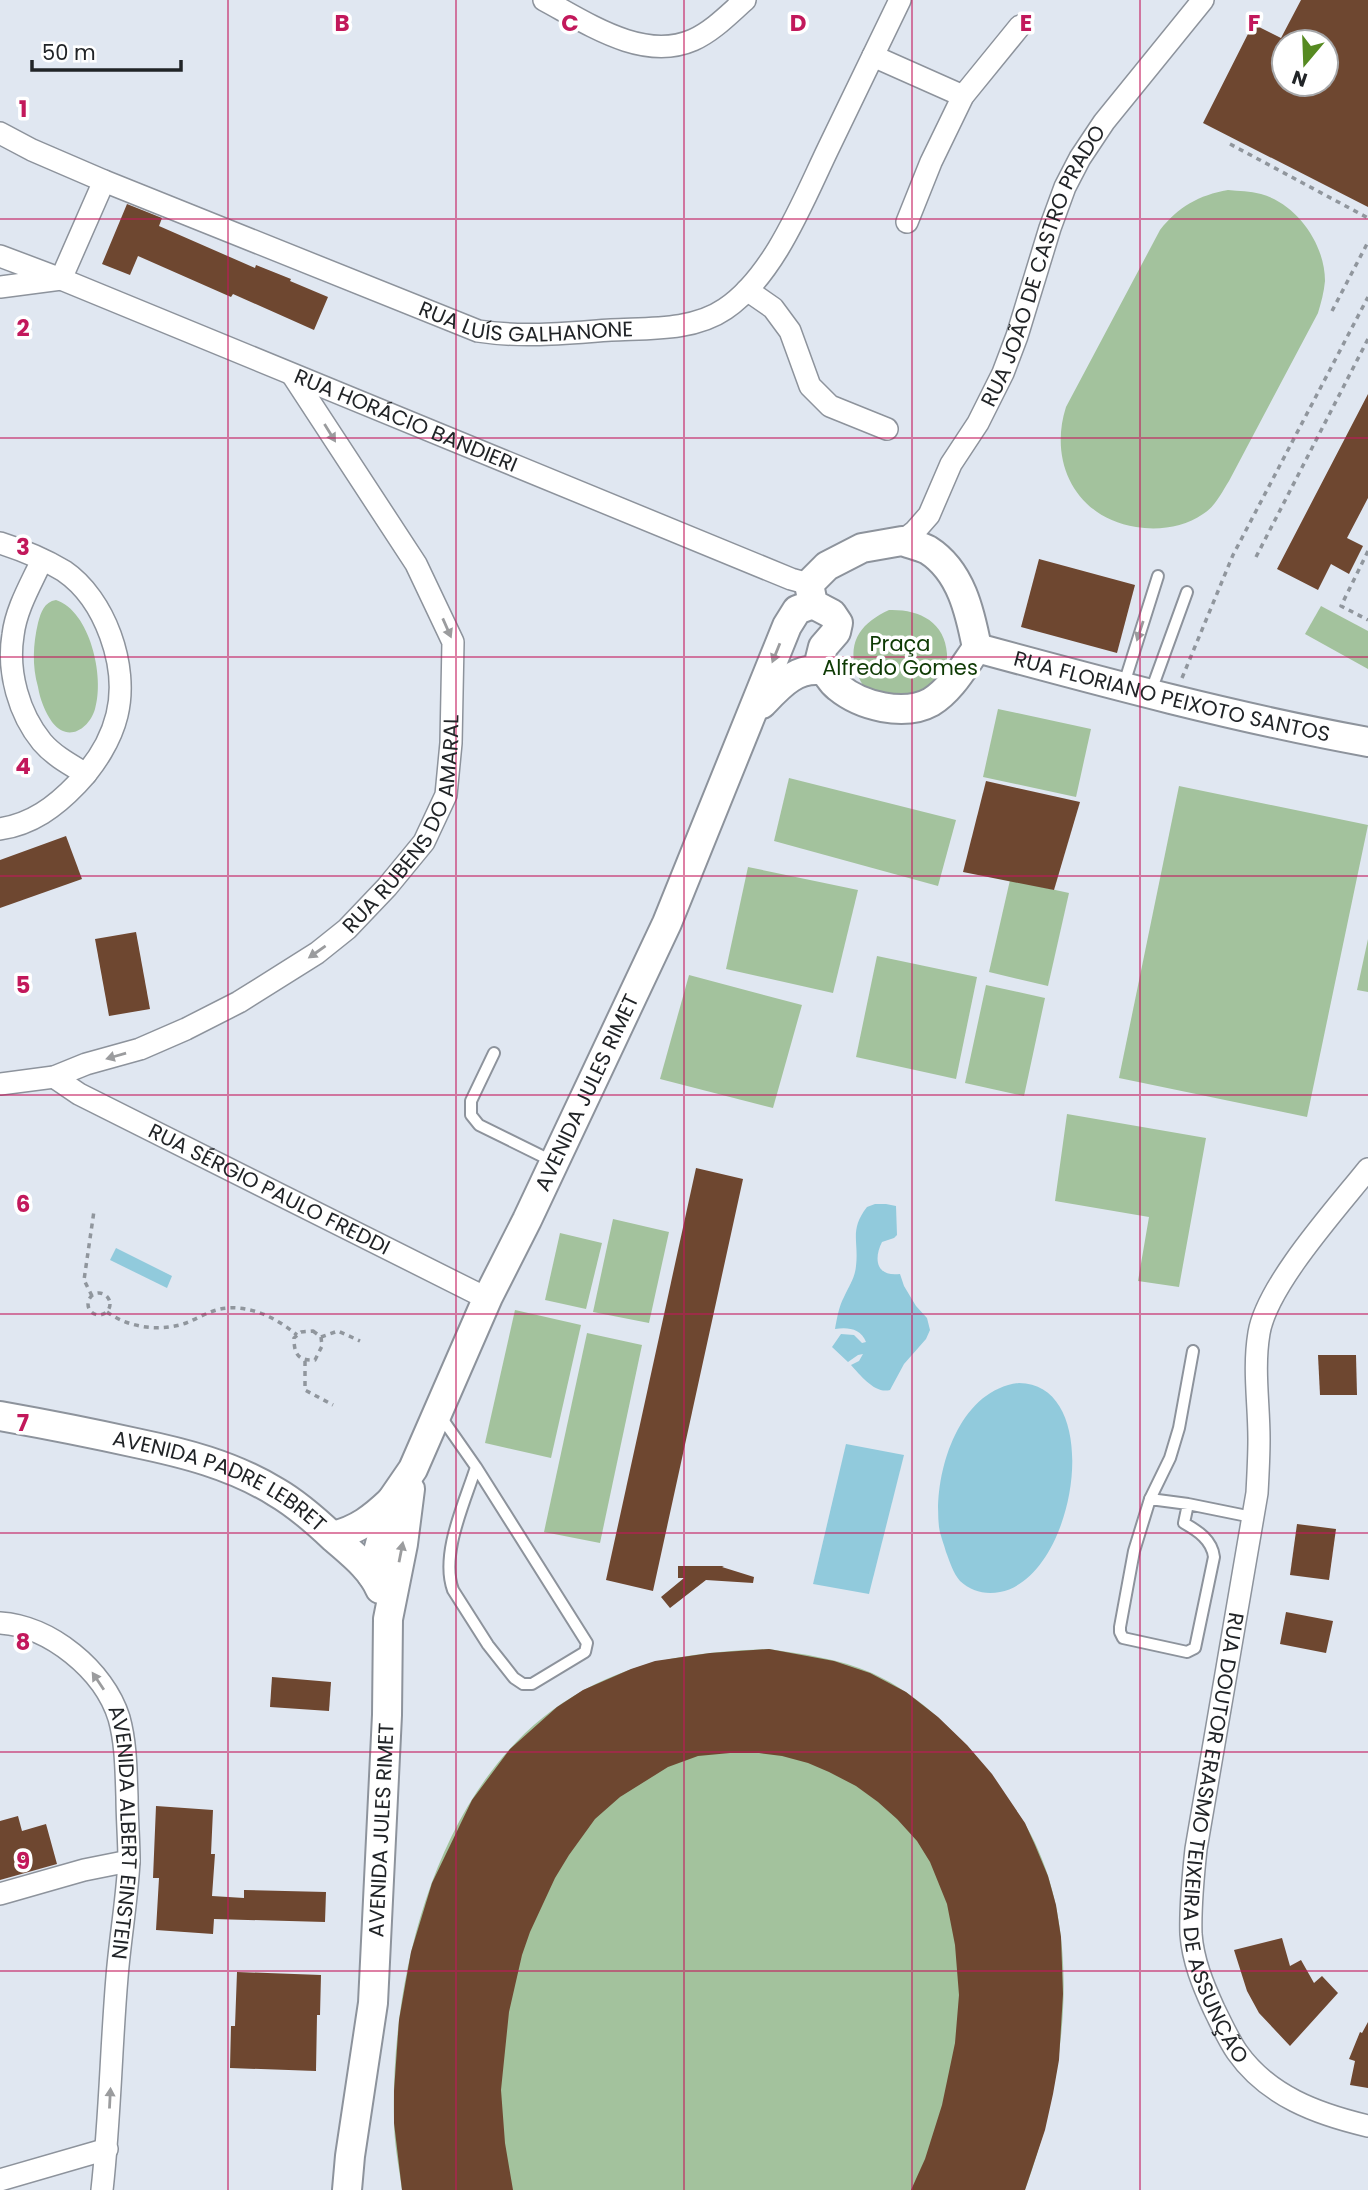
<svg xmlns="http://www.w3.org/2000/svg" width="1368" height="2190" font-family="Poppins,sans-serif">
	<rect width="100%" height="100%" fill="#e0e7f1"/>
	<g fill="#a3c29d">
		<path d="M1228 190C1239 191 1250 191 1261 194 1297 204 1325 244 1325 281 1324 292 1321 303 1318 313L1229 481C1222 492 1215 507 1203 514 1184 527 1159 531 1136 527 1077 518 1048 463 1066 407L1160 230C1178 207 1199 195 1228 190Z"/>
		<path d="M56 600C90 611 105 677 95 709 89 729 68 743 52 722 45 712 40 699 38 687 32 666 33 644 38 623 41 612 44 602 56 600Z"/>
		<path d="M1321 606 1368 631V669L1305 634Z"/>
		<path d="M889 610C918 609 945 621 947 654 947 660 947 669 944 675 939 684 918 696 909 702 897 698 878 696 867 689 862 686 858 676 856 670 847 640 863 622 889 610Z"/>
		<path d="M998 709 1091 729 1076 797 983 777Z"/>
		<path d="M789 778 956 820 938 886 774 841Z"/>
		<path d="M1179 786 1368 825 1307 1117 1119 1078Z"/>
		<path d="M748 867 858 890 833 993 726 969Z"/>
		<path d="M1010 880 1069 893 1048 986 989 972Z"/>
		<path d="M1368 939V992L1357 990Z"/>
		<path d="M877 956 977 977 956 1079 856 1057Z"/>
		<path d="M689 975 802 1005 773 1108 660 1079Z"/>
		<path d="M986 985 1045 998 1024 1096 965 1083Z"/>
		<path d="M1067 1114 1206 1138 1179 1287 1138 1281 1149 1217 1055 1201Z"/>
		<path d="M613 1219 669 1232 649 1323 593 1312Z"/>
		<path d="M560 1233 602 1243 586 1309 545 1300Z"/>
		<path d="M515 1310 581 1325 551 1458 485 1443Z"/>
		<path d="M587 1333 642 1345 600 1543 544 1532Z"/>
		<path d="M769 1649C803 1654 840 1659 872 1673 924 1697 960 1736 993 1781 1004 1795 1016 1809 1025 1824 1087 1929 1065 2081 1025 2190H402C399 2167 394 2144 394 2121 390 1970 440 1768 584 1690 642 1658 704 1651 769 1649Z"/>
	</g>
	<g fill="#91cadc">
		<path d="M875 1204H886L896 1206 897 1235 894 1238 882 1242C873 1260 877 1277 900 1274L904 1286 916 1306 927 1318 930 1330 926 1339 904 1364 890 1390C875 1394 861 1376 851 1365L859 1361 863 1354 858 1355 848 1362 832 1347 841 1334 854 1335 862 1343 866 1342C861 1328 847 1327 835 1329 837 1318 839 1306 844 1297 849 1286 855 1278 856 1266 859 1241 849 1230 867 1207Z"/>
		<path d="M116 1248 172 1276 167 1288 110 1260Z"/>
		<path d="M1019 1383C1106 1384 1077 1577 1000 1592 985 1595 971 1591 960 1581 953 1573 950 1562 946 1552 944 1544 940 1535 939 1527 933 1474 958 1390 1019 1383Z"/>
		<path d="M846 1444 904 1455 869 1594 813 1584Z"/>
	</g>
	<g fill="#6e4730" fill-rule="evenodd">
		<path d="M1301 0H1368V207L1203 123 1253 24 1281 38ZM1284 42H1326V84H1284Z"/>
		<path d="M127 204 162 218 159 226 255 268 256 265 291 279 290 281 328 297 314 330 233 294 231 297 138 256 130 275 102 264Z"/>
		<path d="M1368 394V498L1347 538 1363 546 1349 574 1331 564 1318 590 1277 569Z"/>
		<path d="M1039 559 1135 585 1117 653 1021 627Z"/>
		<path d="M986 781 1080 802 1054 890 963 872Z"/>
		<path d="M66 836 82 879 0 908V860Z"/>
		<path d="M136 932 150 1009 109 1016 95 939Z"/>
		<path d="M696 1168 743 1179 653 1591 606 1580Z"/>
		<path d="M1318 1355H1356L1357 1395H1320Z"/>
		<path d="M1297 1524 1336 1529 1329 1580 1290 1575Z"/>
		<path d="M678 1566H724L722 1567 754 1577 753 1583 706 1580 670 1608 661 1597 684 1578H678Z"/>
		<path d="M1286 1612 1333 1621 1326 1653 1280 1644Z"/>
		<path d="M769 1649 834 1661 870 1673 906 1692 938 1717 967 1745 992 1774 1025 1823 1035 1845 1048 1876 1056 1905 1061 1937 1063 1994 1059 2060 1053 2094 1045 2130 1025 2190H911L925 2159 942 2105 955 2043 959 1995 955 1945 947 1904 930 1862 917 1841 897 1819 878 1802 856 1786 829 1772 808 1763 782 1756 759 1753H730L698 1756 668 1767 620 1797 595 1819 569 1855 555 1878 530 1932 522 1955 509 2012 501 2090 505 2143 513 2190H402L394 2123V2091L399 2020 411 1952 432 1883 472 1800 510 1749 557 1707 583 1690 631 1669 655 1661 710 1653Z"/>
		<path d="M272 1677 331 1682 329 1711 270 1707Z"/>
		<path d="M156 1806 213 1810 211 1854H215L212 1896 244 1898V1890L326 1892 325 1922 214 1919 213 1934 156 1930 159 1878H153Z"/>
		<path d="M18 1816 22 1831 46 1824 57 1864 0 1880V1821Z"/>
		<path d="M1282 1938 1290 1966 1301 1960 1314 1983 1322 1976 1338 1993 1290 2046 1259 2013 1247 1991 1234 1950Z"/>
		<path d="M237 1972 321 1975 320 2015H317L316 2071 230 2068 231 2026H235Z"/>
		<path d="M1368 2022V2088L1350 2085 1355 2061 1349 2059 1360 2032 1362 2033Z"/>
	</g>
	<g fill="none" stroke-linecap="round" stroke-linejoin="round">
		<g stroke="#8d939c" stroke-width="14">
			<g id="lane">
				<path d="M1123 687 1158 576"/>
				<path d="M1151 691 1187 592"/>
				<path d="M494 1053 471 1101V1115L479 1125 554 1162"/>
				<path d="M439 1414 476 1467 587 1643 585 1652 532 1684H523L514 1678 488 1645 453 1590C440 1554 465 1502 476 1467"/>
				<path d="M1150 1499 1170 1458 1179 1428 1193 1351"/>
				<path d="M1188 1504 1184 1523C1198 1531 1212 1540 1214 1557L1195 1648 1187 1652 1123 1638 1120 1632V1627L1134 1551 1150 1499 1188 1504 1252 1517"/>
			</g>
		</g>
		<g stroke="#8d939c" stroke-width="24">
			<g id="street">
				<path d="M544 0C587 23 643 62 693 40 713 31 729 14 745 0"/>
				<path d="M873 56 963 96"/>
				<path id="s1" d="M0 133 32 150 104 181 478 331C523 338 566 333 611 330 648 328 693 331 725 309 774 276 803 201 828 149 852 100 876 50 900 0"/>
				<path d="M907 222 931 162 963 96 1020 26"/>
				<path id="s2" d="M0 256 61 279 791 579 809 584"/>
				<path d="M0 287 61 279 104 181"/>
				<path d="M747 290 773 308 790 331 810 386 830 406 887 429"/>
				<path id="s3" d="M902 541 915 531 929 515 951 464 978 423 1003 373 1017 336 1050 228 1065 187 1080 158 1104 122 1203 0"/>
				<path d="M0 543C22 550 44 559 64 571 105 599 129 666 117 715 111 740 95 765 77 784 55 807 32 824 0 829"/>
				<path d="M42 560C31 584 16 609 13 635 7 672 19 714 42 742 54 756 71 765 86 774"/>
				<path id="s4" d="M54 1077 79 1094 476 1293 488 1297"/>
				<path id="s5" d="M0 1084 54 1077 86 1064 140 1049 186 1029 239 1002 317 953 347 929 387 887 424 842 446 795 451 743 453 642 416 564 293 376"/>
				<path id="s6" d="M1368 1169C1337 1208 1267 1285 1259 1333 1253 1369 1259 1403 1259 1439 1259 1457 1258 1475 1257 1493L1196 1849C1193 1877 1190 1905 1191 1934 1193 1961 1203 1985 1214 2009 1221 2023 1228 2039 1237 2052 1268 2096 1317 2114 1368 2126"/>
				<path id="s7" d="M0 1623C50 1626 104 1670 119 1718 126 1743 126 1770 127 1797 127 1818 129 1840 129 1861 127 1900 120 1939 117 1977 111 2048 110 2119 102 2190"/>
				<path d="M0 1894 84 1870 129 1861"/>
				<path d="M0 2180 107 2149"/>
			</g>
		</g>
		<g stroke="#8d939c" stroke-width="32">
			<g id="secondary">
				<path d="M902 541C910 544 920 546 928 550 961 571 970 612 977 648 964 666 951 690 931 702 904 717 861 706 838 687 829 680 824 669 820 659L823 647 836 632 838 623 832 614 813 604 809 584 827 566 862 548Z"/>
				<path id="s8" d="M977 648C1106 683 1236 718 1368 742"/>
				<path d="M762 704C779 686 797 665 825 671"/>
				<path id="s9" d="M0 1416C45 1424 91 1433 136 1443 184 1453 232 1465 276 1492 297 1504 316 1521 334 1538 351 1553 371 1568 380 1589"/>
				<path d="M333 1536C358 1530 373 1518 391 1501"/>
				<path id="s10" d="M372 1575 391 1501 413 1469 488 1297 527 1220 667 923 787 626 797 610 813 604"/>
				<path id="s11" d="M347 2190 350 2156 373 2003 387 1715 388 1619 403 1544 410 1489"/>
			</g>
		</g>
		<g stroke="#90969d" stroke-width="3.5" stroke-dasharray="5 5" stroke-linecap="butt">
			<path d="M1230 144 1368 218"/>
			<path d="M1332 311 1368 242"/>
			<path d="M1368 551 1341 606 1368 620"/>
			<path d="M1256 557 1368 339"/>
			<path d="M1182 678 1233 555 1368 297"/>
			<circle cx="99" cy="1304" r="11"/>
			<path d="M92 1296 84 1280 94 1211"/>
			<path d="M107 1312C129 1328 160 1332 186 1323 199 1318 212 1309 227 1308 253 1306 278 1319 297 1335"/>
			<path d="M313 1331 321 1337 322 1346 315 1360C298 1361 294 1354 294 1338L301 1332Z"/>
			<path d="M321 1337 338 1331 360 1341"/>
			<path d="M305 1361V1390L333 1405"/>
		</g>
		<use href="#lane" stroke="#fff" stroke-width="10"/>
		<use href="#street" stroke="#fff" stroke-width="21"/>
		<use href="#secondary" stroke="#fff" stroke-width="28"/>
	</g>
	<defs><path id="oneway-solid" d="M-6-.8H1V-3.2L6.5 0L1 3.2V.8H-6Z" transform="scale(1.75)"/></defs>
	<g fill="#9b9c9e">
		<use href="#oneway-solid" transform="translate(330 433) rotate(58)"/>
		<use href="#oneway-solid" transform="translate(447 628) rotate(66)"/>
		<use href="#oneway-solid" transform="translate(1140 631) rotate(108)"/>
		<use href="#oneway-solid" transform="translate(776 653) rotate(112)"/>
		<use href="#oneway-solid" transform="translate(317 952) rotate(145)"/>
		<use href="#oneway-solid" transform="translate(116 1056) rotate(164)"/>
		<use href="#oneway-solid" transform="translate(401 1552) rotate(-79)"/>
		<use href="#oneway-solid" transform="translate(98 1681) rotate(-124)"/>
		<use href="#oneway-solid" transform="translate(110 2098) rotate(-87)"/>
	</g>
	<path fill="none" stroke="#c2185b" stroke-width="2" stroke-opacity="0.55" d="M228 0V2190M456 0V2190M684 0V2190M912 0V2190M1140 0V2190M0 219H1368M0 438H1368M0 657H1368M0 876H1368M0 1095H1368M0 1314H1368M0 1533H1368M0 1752H1368M0 1971H1368"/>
	<g text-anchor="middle" stroke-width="7" stroke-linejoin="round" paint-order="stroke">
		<g font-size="21" fill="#212427" stroke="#fff">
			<text dy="7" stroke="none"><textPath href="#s3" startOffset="313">RUA JOÃO DE CASTRO PRADO</textPath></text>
			<text dy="7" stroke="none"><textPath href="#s1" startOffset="564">RUA LUÍS GALHANONE</textPath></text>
			<text dy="7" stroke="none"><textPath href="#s2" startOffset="438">RUA HORÁCIO BANDIERI</textPath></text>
			<text dy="7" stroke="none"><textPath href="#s8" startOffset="201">RUA FLORIANO PEIXOTO SANTOS</textPath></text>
			<text dy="7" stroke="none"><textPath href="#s5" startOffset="509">RUA RUBENS DO AMARAL</textPath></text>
			<text dy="7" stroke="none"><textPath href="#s10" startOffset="530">AVENIDA JULES RIMET</textPath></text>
			<text dy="7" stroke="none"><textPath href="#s4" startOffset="243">RUA SÉRGIO PAULO FREDDI</textPath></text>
			<text dy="7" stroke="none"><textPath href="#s9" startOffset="231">AVENIDA PADRE LEBRET</textPath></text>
			<text dy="7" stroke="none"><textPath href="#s11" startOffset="362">AVENIDA JULES RIMET</textPath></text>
			<text dy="7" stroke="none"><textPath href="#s7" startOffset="275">AVENIDA ALBERT EINSTEIN</textPath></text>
			<text dy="7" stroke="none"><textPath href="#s6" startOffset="712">RUA DOUTOR ERASMO TEIXEIRA DE ASSUNÇÃO</textPath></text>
		</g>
		<g font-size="21" fill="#0e3a04" stroke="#fff">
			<text x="900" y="651">Praça<tspan x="900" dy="24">Alfredo Gomes</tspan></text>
		</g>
	</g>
	<g font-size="23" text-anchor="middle" font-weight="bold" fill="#c2185b" stroke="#fff" stroke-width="7" stroke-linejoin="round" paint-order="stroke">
		<text x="342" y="31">B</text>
		<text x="570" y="31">C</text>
		<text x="798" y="31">D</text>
		<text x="1026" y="31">E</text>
		<text x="1254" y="31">F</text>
		<text x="23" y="117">1</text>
		<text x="23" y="336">2</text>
		<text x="23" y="555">3</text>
		<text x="23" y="774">4</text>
		<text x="23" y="993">5</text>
		<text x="23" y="1212">6</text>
		<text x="23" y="1431">7</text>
		<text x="23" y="1650">8</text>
		<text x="23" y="1869">9</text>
	</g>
	<g transform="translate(1305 63) rotate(199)"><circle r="33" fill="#ffffff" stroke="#a6a7a9" stroke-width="2"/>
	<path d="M0-5L12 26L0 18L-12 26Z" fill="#568a21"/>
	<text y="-10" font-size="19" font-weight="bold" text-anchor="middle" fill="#212427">N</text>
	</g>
	<path d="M32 60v10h149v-10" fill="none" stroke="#212427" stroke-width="3.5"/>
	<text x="42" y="60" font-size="21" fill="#212427" stroke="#ffffff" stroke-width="5" paint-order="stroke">50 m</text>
</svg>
